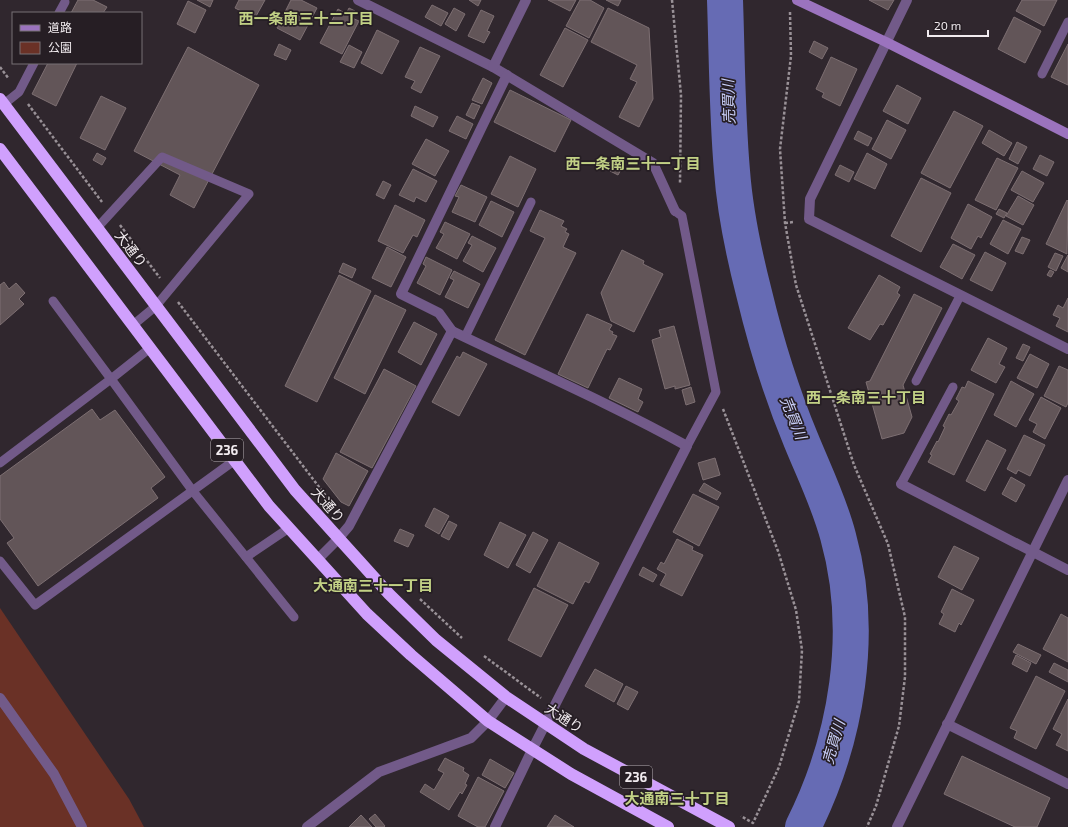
<svg xmlns="http://www.w3.org/2000/svg" width="1068" height="827" font-family="'Exo 2','Noto Sans JP',sans-serif">
	<rect width="100%" height="100%" fill="#30272e"/>
	<path fill="#6a3126" d="M0 608 129 799 144 827H0Z"/>
	<g fill="none" stroke-linecap="round" stroke-linejoin="round">
		<path stroke="#666bb4" stroke-width="36" d="M725 0C727 57 727 114 732 171 735 212 744 254 754 293 766 343 781 392 801 440 814 472 829 502 838 536 865 632 847 739 803 827"/>
	</g>
	<g fill="#625558" stroke="#7d6f72">
		<path d="M78 0H93L107 7 103 13H71Z"/>
		<path d="M197 0H213L210 7Z"/>
		<path d="M239 0H265L255 18 235 8Z"/>
		<path d="M291 0H301L317 8 300 40 277 28Z"/>
		<path d="M469 0H481L478 6Z"/>
		<path d="M548 0H576L570 11Z"/>
		<path d="M580 0H590L604 8 589 38 566 26Z"/>
		<path d="M606 0H621L618 6Z"/>
		<path d="M869 0H894L888 10Z"/>
		<path d="M1022 0H1057L1044 26 1016 11Z"/>
		<path d="M188 1 206 10 195 33 177 24Z"/>
		<path d="M432 5 448 13 441 26 425 17Z"/>
		<path d="M349 8 355 11 352 18 359 21 342 54 320 43 338 9 346 14Z"/>
		<path d="M454 8 465 14 456 31 445 24Z"/>
		<path d="M608 8 649 28 653 99 639 127 619 117 637 82 630 79 637 65 591 42Z"/>
		<path d="M481 10 494 16 487 31 490 32 484 43 468 36Z"/>
		<path d="M1014 17 1041 31 1025 63 998 49Z"/>
		<path d="M565 28 588 40 563 87 540 75Z"/>
		<path d="M377 30 399 41 382 74 361 63Z"/>
		<path d="M814 41 828 48 822 59 809 52Z"/>
		<path d="M279 44 291 50 286 60 274 55Z"/>
		<path d="M1068 44V85L1051 77Z"/>
		<path d="M349 45 362 52 354 68 340 62Z"/>
		<path d="M188 47 259 85 194 208 170 195 180 175 134 151Z"/>
		<path d="M420 47 440 56 421 93 411 88 415 81 405 77Z"/>
		<path d="M831 57 857 69 840 106 822 97 824 93 816 89Z"/>
		<path d="M48 63H77L56 106 32 94Z"/>
		<path d="M483 78 492 83 482 104 472 100Z"/>
		<path d="M897 85 921 98 908 124 883 111Z"/>
		<path d="M510 90 571 120 555 152 494 122Z"/>
		<path d="M101 96 126 108 105 150 80 138Z"/>
		<path d="M472 103 480 106 474 119 466 115Z"/>
		<path d="M415 106 438 117 433 127 411 116Z"/>
		<path d="M954 111 983 126 950 188 921 173Z"/>
		<path d="M457 116 473 124 466 139 449 131Z"/>
		<path d="M887 120 906 130 891 159 872 149Z"/>
		<path d="M989 130 1012 143 1004 156 982 143Z"/>
		<path d="M858 131 872 138 868 146 854 139Z"/>
		<path d="M426 139 449 151 435 176 412 164Z"/>
		<path d="M1017 142 1027 147 1018 164 1009 159Z"/>
		<path d="M97 153 106 158 102 165 93 160Z"/>
		<path d="M867 153 887 164 875 189 854 179Z"/>
		<path d="M1040 155 1054 162 1047 176 1033 169Z"/>
		<path d="M510 156 536 169 518 207 491 194Z"/>
		<path d="M997 158 1018 168 996 210 975 200Z"/>
		<path d="M617 160 624 164 618 175 610 171Z"/>
		<path d="M840 165 854 172 849 182 835 175Z"/>
		<path d="M413 169 437 181 426 202 416 197 414 202 399 195Z"/>
		<path d="M1022 171 1044 183 1033 202 1011 190Z"/>
		<path d="M921 178 951 193 921 252 891 236Z"/>
		<path d="M383 181 391 185 384 199 376 195Z"/>
		<path d="M461 185 487 197 475 222 452 212 459 197 455 196Z"/>
		<path d="M1018 196 1034 205 1023 225 1006 216Z"/>
		<path d="M1067 200 1068 201 1067 254 1046 244Z"/>
		<path d="M491 201 514 212 502 237 479 225Z"/>
		<path d="M968 204 992 217 981 238 978 236 971 249 951 238Z"/>
		<path d="M395 205 425 220 417 237 413 235 403 253 378 241Z"/>
		<path d="M999 209 1007 213 1004 218 996 214Z"/>
		<path d="M540 210 564 221 561 226 567 229 565 232 569 234 563 247 576 253 525 355 495 340 545 238 530 231Z"/>
		<path d="M1003 220 1021 229 1008 254 990 244Z"/>
		<path d="M445 222 470 234 457 259 436 248 444 234 440 232Z"/>
		<path d="M472 236 496 248 483 272 463 261 472 245 468 243Z"/>
		<path d="M1022 237 1030 240 1023 254 1015 251Z"/>
		<path d="M953 244 975 255 962 279 940 267Z"/>
		<path d="M387 247 406 257 391 287 372 278Z"/>
		<path d="M622 250 644 261 643 264 663 274 634 332 611 321 601 293Z"/>
		<path d="M985 252 1006 263 992 291 970 280Z"/>
		<path d="M1055 253 1063 256 1056 271 1048 267Z"/>
		<path d="M1068 255V272L1061 268Z"/>
		<path d="M426 257 452 270 440 295 417 283 426 266 423 264Z"/>
		<path d="M343 263 356 269 352 278 339 272Z"/>
		<path d="M1050 270 1054 272 1051 277 1047 275Z"/>
		<path d="M454 271 480 284 468 308 445 297 454 280 450 278Z"/>
		<path d="M339 275 371 291 317 402 285 386Z"/>
		<path d="M879 275 900 287 897 293 900 295 883 325 880 324 870 340 848 328Z"/>
		<path d="M4 282 9 289 16 283 25 293 19 299 24 304 0 325V285Z"/>
		<path d="M914 294 942 308 903 385 912 417 904 433 882 439 866 382 870 381Z"/>
		<path d="M375 295 406 310 365 394 334 378Z"/>
		<path d="M1068 298V332L1056 326 1060 318 1053 315 1058 305 1063 308Z"/>
		<path d="M587 314 612 325 609 330 613 332 612 334 617 336 610 350 607 349 588 388 558 374Z"/>
		<path d="M414 322 437 334 421 365 398 352Z"/>
		<path d="M674 326 690 385 675 389V386L665 389 652 340 661 337 659 330Z"/>
		<path d="M988 338 1007 348 999 364 1005 367 996 383 971 370Z"/>
		<path d="M1023 344 1030 347 1023 361 1016 358Z"/>
		<path d="M463 352 487 364 459 416 432 402 457 356 460 358Z"/>
		<path d="M1030 354 1049 364 1037 388 1017 378Z"/>
		<path d="M1059 366 1068 370V403L1066 407 1044 396Z"/>
		<path d="M384 369 416 386 372 468 340 452Z"/>
		<path d="M619 378 642 389 638 399 643 402 638 412 609 398Z"/>
		<path d="M968 381 994 394 954 475 928 462 932 455 930 454 937 441 938 442 945 427 943 426 949 414 951 415 959 401 956 399 962 387 965 388Z"/>
		<path d="M1011 381 1034 394 1016 427 994 415Z"/>
		<path d="M691 387 695 402 686 405 682 390Z"/>
		<path d="M1041 397 1061 408 1045 439 1033 432 1037 424 1029 420Z"/>
		<path d="M92 409 100 420 115 410 165 477 151 488 158 498 38 586 7 543 14 538 0 519V476Z"/>
		<path d="M1024 435 1045 445 1030 476 1018 470 1016 474 1007 469Z"/>
		<path d="M987 440 1006 450 985 491 966 481Z"/>
		<path d="M336 453 368 471 349 506 341 502 323 479Z"/>
		<path d="M715 458 720 475 703 480 698 463Z"/>
		<path d="M1011 477 1025 485 1016 502 1002 494Z"/>
		<path d="M704 483 721 493 717 500 699 491Z"/>
		<path d="M693 494 719 507 699 546 673 532Z"/>
		<path d="M434 508 449 516 439 534 425 526Z"/>
		<path d="M449 521 457 525 449 540 441 536Z"/>
		<path d="M500 522 526 535 508 568 484 555Z"/>
		<path d="M400 529 414 535 408 547 394 541Z"/>
		<path d="M533 532 548 540 530 573 516 565Z"/>
		<path d="M677 539 693 547 692 550 703 555 682 596 660 585 666 574 657 569 661 562 664 564Z"/>
		<path d="M559 542 599 563 589 583 585 581 573 604 537 586Z"/>
		<path d="M954 546 979 558 962 590 938 577Z"/>
		<path d="M643 567 657 575 653 582 639 575Z"/>
		<path d="M534 588 568 605 541 657 508 640Z"/>
		<path d="M952 589 974 600 961 625 959 623 955 632 939 624 944 614 941 612Z"/>
		<path d="M1061 614 1068 618V662L1043 649Z"/>
		<path d="M1018 644 1041 655 1036 664 1013 652Z"/>
		<path d="M1016 655 1031 663 1027 672 1012 664Z"/>
		<path d="M1054 663 1068 670V682L1049 672Z"/>
		<path d="M595 669 623 684 614 702 585 686Z"/>
		<path d="M1036 676 1065 691 1036 749 1014 738 1017 731 1010 728Z"/>
		<path d="M626 686 638 692 628 710 617 704Z"/>
		<path d="M1068 699V751L1056 745 1062 734 1053 729Z"/>
		<path d="M962 756 1050 798 1037 827H1015L944 794Z"/>
		<path d="M445 758 464 768 463 771 469 775 465 784 467 785 462 794 460 792 449 810 420 792 425 784 434 790 444 773 438 770Z"/>
		<path d="M490 759 514 773 505 788 482 775Z"/>
		<path d="M478 777 504 791 485 827H478L458 816Z"/>
		<path d="M375 814 385 826 384 827H376L369 819Z"/>
		<path d="M361 815 372 827H349Z"/>
		<path d="M555 815 574 827H547Z"/>
	</g>
	<g fill="none" stroke-linecap="round" stroke-linejoin="round">
		<g stroke="#999197" stroke-width="2.5" stroke-dasharray="3 2" stroke-linecap="butt">
			<path d="M672 0 681 95 680 183"/>
			<path d="M790 12 791 56 780 149 785 223 796 285 854 465 888 544 905 617V677L899 726 876 806 867 827"/>
			<path d="M0 67 9 79"/>
			<path d="M28 104 102 202"/>
			<path d="M785 223 794 222"/>
			<path d="M120 225 160 278"/>
			<path d="M178 302 332 504"/>
			<path d="M723 409 778 551 796 610 802 650 799 701 779 767 753 823 741 816"/>
			<path d="M420 599 462 638"/>
			<path d="M484 656 541 698"/>
		</g>
		<g stroke="#725a89" stroke-width="9">
			<path d="M59 13 65 2"/>
			<path d="M1042 74 1068 22"/>
			<path d="M4 104 19 92 34 63"/>
			<path d="M675 211 682 216 716 392 687 446"/>
			<path d="M97 228 162 157 249 194 156 306 133 325"/>
			<path d="M53 301 111 379 150 348"/>
			<path d="M465 337 531 202"/>
			<path d="M916 381 960 296"/>
			<path d="M0 463 111 379 192 490 294 617"/>
			<path d="M901 484 953 387"/>
			<path d="M246 557 289 528"/>
			<path d="M0 561 35 605 235 460"/>
		</g>
		<g stroke="#725a89" stroke-width="10">
			<path d="M358 0 493 67 653 163 675 211"/>
			<path d="M907 0 810 199 809 219 1068 349"/>
			<path d="M493 67 526 0"/>
			<path d="M452 331C531 369 611 404 687 446L532 750 495 827"/>
			<path d="M901 484 1068 570"/>
			<path d="M318 559 338 539 349 526 452 331 439 313 401 294 507 75"/>
			<path d="M0 698 54 774 82 827"/>
			<path d="M947 724 1068 784"/>
			<path d="M307 827 379 772 471 738 488 721 506 697"/>
			<path d="M897 827 1068 480"/>
		</g>
		<path stroke="#9b73be" stroke-width="10" d="M797 0 886 42 1068 134"/>
		<g stroke="#d0a0fd" stroke-width="12">
			<path d="M0 99 295 490 389 594 436 640 506 697 584 749 729 827"/>
			<path d="M0 149 269 506 367 614 411 655 488 721 571 774 668 827"/>
		</g>
	</g>
	<g text-anchor="middle" stroke-width="3.5" stroke-linejoin="round" paint-order="stroke">
		<g fill="#261e24" stroke="#b4aeb2" stroke-width="1">
			<rect x="211" y="439" width="32" height="22" rx="3"/>
			<rect x="620" y="766" width="32" height="22" rx="3"/>
		</g>
		<g font-size="13" font-weight="bold" fill="#f1ebef">
			<text x="227" y="455">236</text>
			<text x="636" y="782">236</text>
		</g>
		<g font-size="14" fill="#f1ebef" stroke="#261e24">
			<text transform="translate(131 249) rotate(53)" y="5">大通り</text>
			<text transform="translate(328 505) rotate(49)" y="5">大通り</text>
			<text transform="translate(564 718) rotate(33)" y="5">大通り</text>
		</g>
		<g font-size="15" font-weight="bold" fill="#c2d185" stroke="#261e24">
			<text x="306" y="24">西一条南三十二丁目</text>
			<text x="633" y="169">西一条南三十一丁目</text>
			<text x="866" y="403">西一条南三十丁目</text>
			<text x="373" y="591">大通南三十一丁目</text>
			<text x="677" y="804">大通南三十丁目</text>
		</g>
		<g font-size="15" font-style="italic" fill="#c9cff8" stroke="#261e24">
			<text transform="translate(729 102) rotate(-92)" y="5">売買川</text>
			<text transform="translate(793 418) rotate(68)" y="5">売買川</text>
			<text transform="translate(834 742) rotate(-74)" y="5">売買川</text>
		</g>
	</g>
	<rect x="12" y="12" width="130" height="52" fill="#261e24" stroke="#777075"/>
	<rect x="20" y="25" width="20" height="6" fill="#9b73be" stroke="#777075"/>
	<text x="48" y="32" font-size="12" fill="#f1ebef">道路</text>
	<rect x="20" y="42" width="20" height="12" fill="#6a3126" stroke="#777075"/>
	<text x="48" y="52" font-size="12" fill="#f1ebef">公園</text>
	<path d="M928 30v6h60v-6" fill="none" stroke="#f1ebef" stroke-width="2"/>
	<text x="934" y="30" font-size="12" fill="#f1ebef" stroke="#261e24" stroke-width="3" paint-order="stroke">20 m</text>
</svg>
